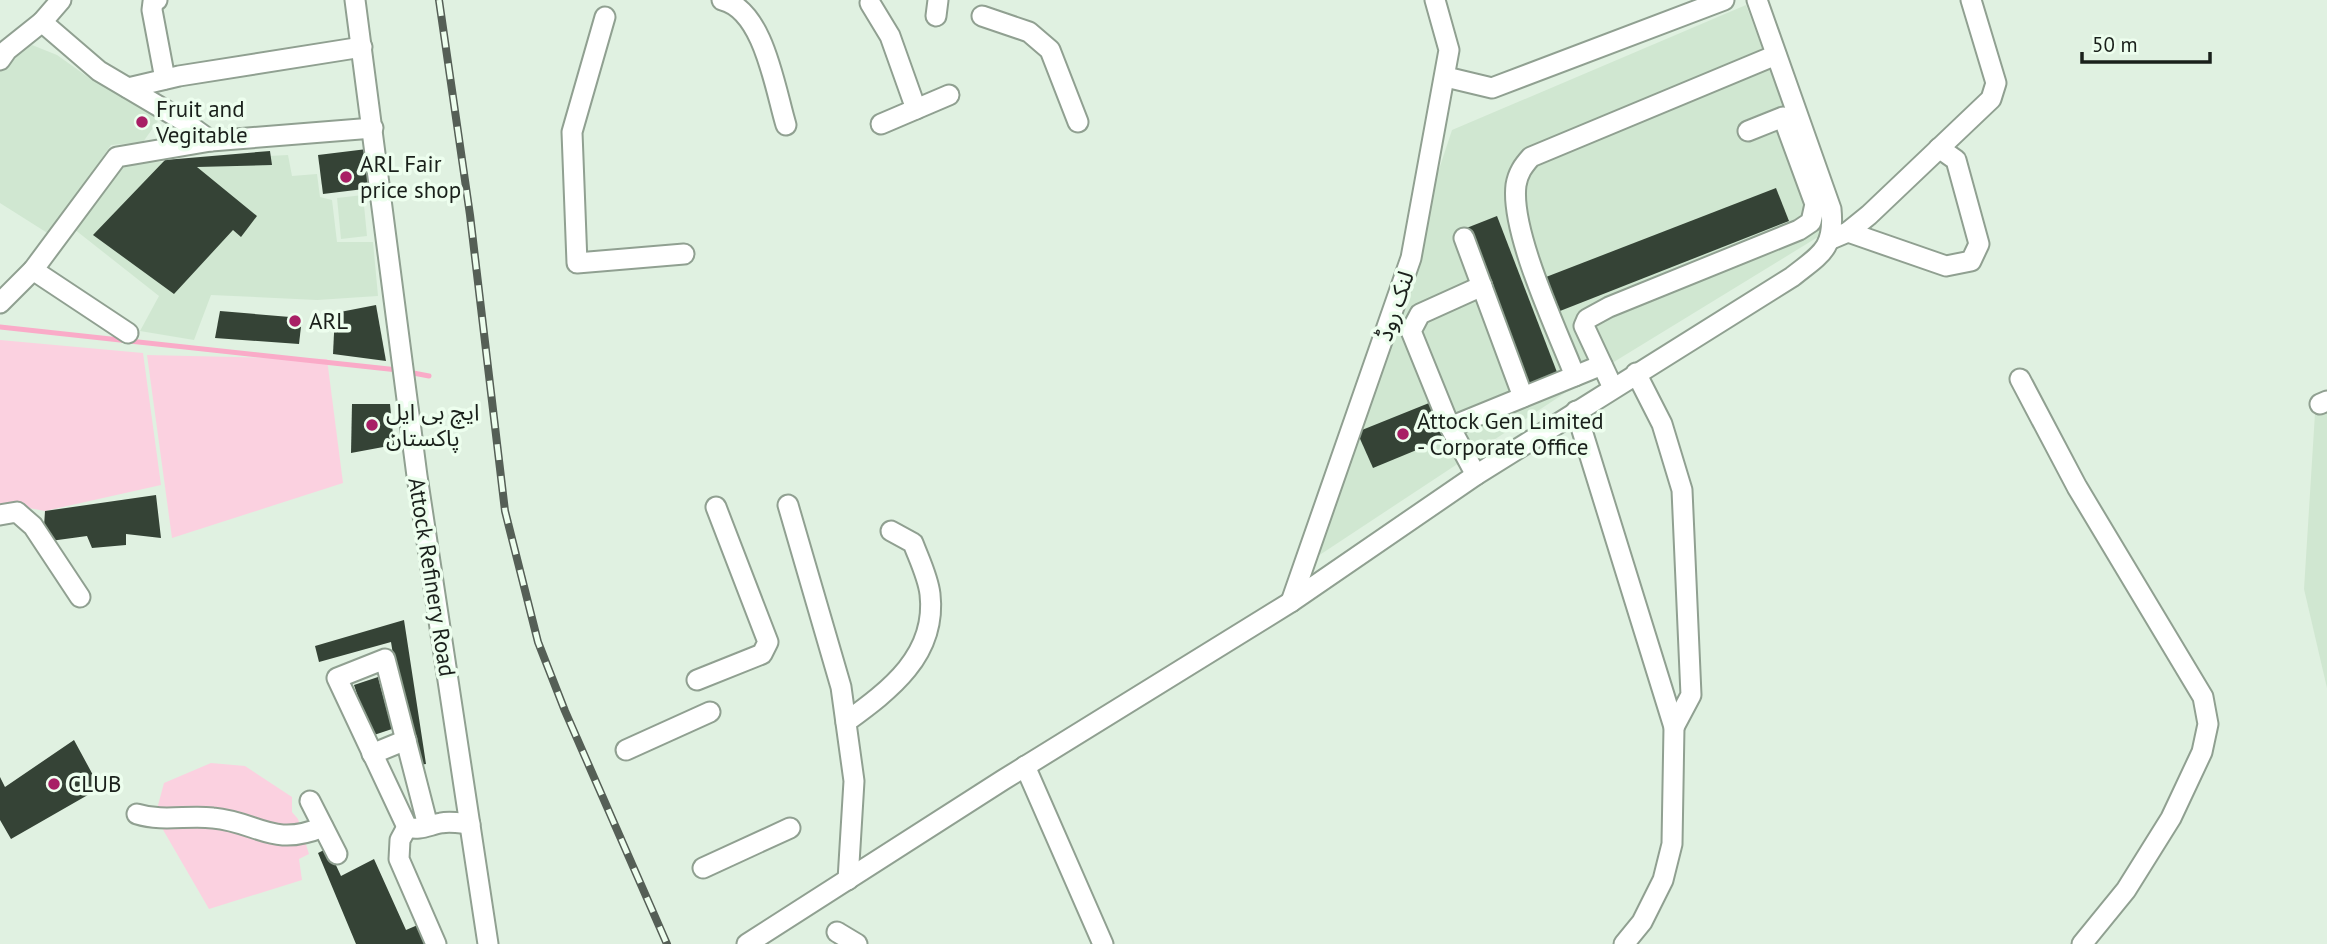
<svg xmlns="http://www.w3.org/2000/svg" width="2327" height="944" font-family="'PT Sans','Noto Sans Arabic',sans-serif">
	<rect width="100%" height="100%" fill="#e0f1e1"/>
	<g fill="#d0e7d1">
		<path d="M1746 5 1831 229 1586 379 1309 562 1452 130Z"/>
		<path d="M32 45 57 55 92 80 132 98 160 118 143 142 111 145 49 234 0 203V67L9 56Z"/>
		<path d="M288 155 292 176 317 174 320 197 332 200 337 242H373L378 296 317 300 211 295 194 340 140 331 159 296 74 229 122 164Z"/>
		<path d="M363 195 367 236 341 239 337 198Z"/>
		<path d="M2327 408V688L2304 589 2315 413Z"/>
	</g>
	<g fill="#fbd1e0">
		<path d="M0 340 143 353 161 485 45 511 19 506 0 510Z"/>
		<path d="M147 355 327 359 343 483 172 538Z"/>
		<path d="M211 763 245 766 292 797V812L298 819 309 854 299 859 302 880 209 909 162 828 157 809 164 783Z"/>
	</g>
	<g fill="none" stroke-linecap="round" stroke-linejoin="round">
		<g stroke="#faabc8" stroke-width="5">
			<path d="M0 327 398 370"/>
			<path d="M408 372 429 376"/>
		</g>
	</g>
	<g fill="#354336">
		<path d="M367 149 372 188 323 194 318 155Z"/>
		<path d="M270 151 272 165 197 167 257 216 241 237 233 230 174 294 93 235 165 160Z"/>
		<path d="M1776 188 1789 221 1560 311 1546 277Z"/>
		<path d="M1497 216 1560 380 1527 393 1464 229Z"/>
		<path d="M376 305 386 361 333 354 335 313Z"/>
		<path d="M220 311 302 318 299 344 215 338Z"/>
		<path d="M1434 401 1448 437 1373 468 1357 432Z"/>
		<path d="M352 404H390L394 445 351 453Z"/>
		<path d="M156 495 161 538 126 534V545L92 548 87 536 43 542 45 511Z"/>
		<path d="M404 620 426 764 411 766 391 642 319 662 315 646Z"/>
		<path d="M378 677 392 729 371 736 354 685Z"/>
		<path d="M74 740 100 788 11 839 0 820V777L5 787Z"/>
		<path d="M328 848 341 876 374 859 406 930 420 924 426 944H356L318 853Z"/>
	</g>
	<g fill="none" stroke-linecap="round" stroke-linejoin="round">
		<g stroke="#90a091" stroke-width="23">
			<g id="minor">
				<path d="M157 0 153 2 152 10 165 79"/>
				<path d="M355 0 417 476 488 944"/>
				<path d="M722 0C764 10 775 89 786 125"/>
				<path d="M870 3 890 36 916 109"/>
				<path d="M936 16 938 0"/>
				<path d="M982 16 1029 32 1050 50 1078 122"/>
				<path d="M605 17 572 132 577 263 684 254"/>
				<path d="M42 22 61 0"/>
				<path d="M0 60 7 50 42 22 99 71 182 120 211 141"/>
				<path d="M1446 77 1492 88 1724 0"/>
				<path d="M128 88 179 76 362 47"/>
				<path d="M881 124 949 95"/>
				<path d="M1848 232 1946 266 1971 261 1979 244 1956 160 1939 148"/>
				<path d="M1464 238 1523 397"/>
				<path d="M1829 240 1848 232 1869 215 1991 99 1996 83 1971 0"/>
				<path d="M33 270 128 333"/>
				<path d="M0 303 33 270 117 157 211 141 373 128"/>
				<path d="M1636 373 1662 424 1682 490 1691 695 1674 727"/>
				<path d="M1575 376C1557 330 1510 232 1516 185 1518 173 1523 166 1531 157L1776 55"/>
				<path d="M2020 379 2077 487 2203 697 2208 724 2202 752 2171 818 2126 890 2082 944"/>
				<path d="M1613 388 1584 326 1587 319 1609 307 1799 230 1811 222 1815 204 1783 117 1748 131"/>
				<path d="M2320 404 2327 401"/>
				<path d="M1576 411 1674 727 1672 844 1663 880 1642 922 1624 944"/>
				<path d="M1450 427 1602 365"/>
				<path d="M1476 475 1450 427 1411 331 1420 314 1482 286"/>
				<path d="M788 505 841 687 854 781 848 880"/>
				<path d="M0 515 17 512 33 526 80 597"/>
				<path d="M1291 602 1411 258 1449 50 1435 0"/>
				<path d="M697 680 762 654 768 642 716 507"/>
				<path d="M846 722C890 690 937 655 930 594 928 577 919 559 913 543L891 531"/>
				<path d="M626 750 710 712"/>
				<path d="M372 754 406 740"/>
				<path d="M1025 766 1103 944"/>
				<path d="M310 801 337 854"/>
				<path d="M137 814C163 822 187 815 213 818 258 822 272 848 323 827"/>
				<path d="M428 826 385 659 337 678 407 827C419 831 429 825 441 823 450 821 460 823 470 824"/>
				<path d="M407 827 400 840 399 859 436 944"/>
				<path d="M703 868 790 828"/>
				<path d="M837 932 857 944"/>
				<path d="M747 944 1003 780 1291 602 1476 475 1792 277C1821 254 1835 249 1831 209L1757 0"/>
			</g>
		</g>
		<use href="#minor" stroke="#fff" stroke-width="19"/>
		<g stroke="#555f56" stroke-width="8">
			<path id="rail" d="M439 0 470 215 505 511 538 642 565 711 667 944"/>
		</g>
		<use href="#rail" stroke="#edfeee" stroke-width="5" stroke-dasharray="16" stroke-linecap="butt"/>
	</g>
	<g fill="#a81f65" stroke="#edfeee" stroke-width="2.5">
		<circle cx="142" cy="122" r="7"/>
		<circle cx="346" cy="177" r="7"/>
		<circle cx="295" cy="321" r="7"/>
		<circle cx="372" cy="425" r="7"/>
		<circle cx="1403" cy="434" r="7"/>
		<circle cx="54" cy="784" r="7"/>
	</g>
	<g text-anchor="middle" stroke-width="7" stroke-linejoin="round" paint-order="stroke">
		<g font-size="23" fill="#1a201b" stroke="#edfeee" text-anchor="start">
			<text x="156" y="117">Fruit and<tspan x="156" dy="26">Vegitable</tspan></text>
			<text x="360" y="172">ARL Fair<tspan x="360" dy="26">price shop</tspan></text>
			<text x="309" y="329">ARL</text>
			<text x="386" y="420">ایچ بی ایل<tspan x="386" dy="26">پاکستان</tspan></text>
			<text x="1417" y="429">Attock Gen Limited<tspan x="1417" dy="26">- Corporate Office</tspan></text>
			<text x="68" y="792">CLUB</text>
		</g>
		<g font-size="23" fill="#1a201b" stroke="#edfeee">
			<text transform="translate(1395 306) rotate(-71)" y="8">لنک روڈ</text>
			<text transform="translate(432 577) rotate(81)" y="8">Attock Refinery Road</text>
		</g>
	</g>
	<path d="M2082 52v10h128v-10" fill="none" stroke="#1a201b" stroke-width="3.5"/>
	<text x="2092" y="52" font-size="21" fill="#1a201b" stroke="#edfeee" stroke-width="5" paint-order="stroke">50 m</text>
</svg>
